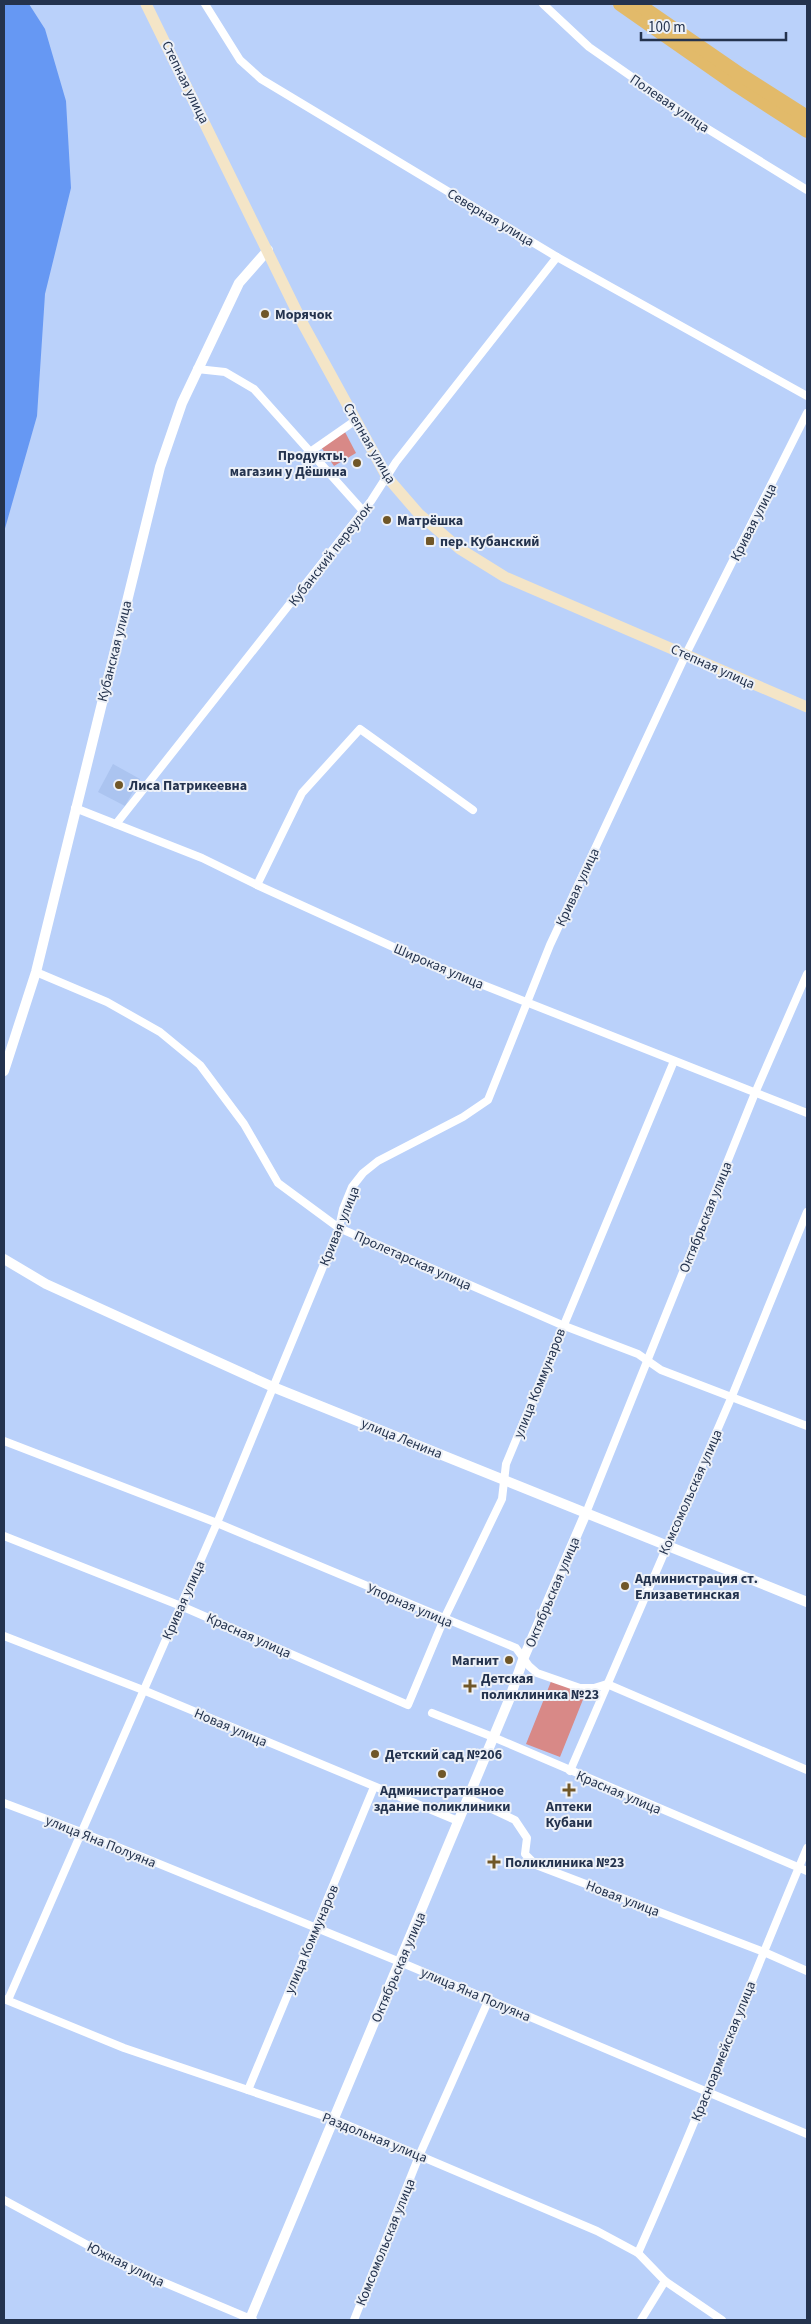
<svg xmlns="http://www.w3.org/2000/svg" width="811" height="2324" font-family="'Source Sans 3',sans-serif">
	<rect width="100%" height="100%" fill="#bad1fa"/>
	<path fill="#abc4f0" d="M113 764 140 779 125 806 98 792Z"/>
	<g fill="#d88987">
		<path d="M345 432 356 453 334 466 321 447Z"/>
		<path d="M552 1679 586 1692 560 1757 526 1744Z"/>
	</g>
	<path fill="#6698f3" d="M4 4H29L45 29 66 101 71 188 45 294 37 416 4 532Z"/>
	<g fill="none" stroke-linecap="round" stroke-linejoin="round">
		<g stroke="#fff" stroke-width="8">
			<path d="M205 4 240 60 261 79 557 257 807 396"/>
			<path d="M543 4 589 47 698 123 807 190"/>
			<path d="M197 369 225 372 254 389 363 511"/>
			<path d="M310 452 356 420"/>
			<path d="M75 808 202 858 257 885 435 966 807 1113"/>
			<path d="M116 824 371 501 396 462 557 257"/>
			<path d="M257 885 302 793 360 729 473 810"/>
			<path d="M36 972 107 1002 160 1032 200 1065 244 1124 278 1183 339 1228 562 1325 638 1354 661 1370 807 1426"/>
			<path d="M4 1441 217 1523 516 1648 529 1666 537 1673 580 1688H594L607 1684 807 1770"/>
			<path d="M586 1513 755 1093 807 974"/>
			<path d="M4 1536 181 1606 408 1705 444 1619 502 1499 506 1464 674 1061"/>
			<path d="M4 1636 143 1690 458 1821"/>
			<path d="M432 1713 493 1737 807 1871"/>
			<path d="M570 1771 732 1396 807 1212"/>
			<path d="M468 1798 515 1820 527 1838 525 1854 536 1865 764 1952 807 1971"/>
			<path d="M4 1803 81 1832 400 1962 807 2134"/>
			<path d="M4 1999 124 2048 333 2119 597 2231 638 2253 665 2281 722 2320"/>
			<path d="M8 2000 217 1523 339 1228 343 1209 352 1187 363 1173 378 1161 463 1117 488 1100 550 945 686 654 807 413"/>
			<path d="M248 2090 374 1787"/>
			<path d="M4 2200 132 2269 253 2320"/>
			<path d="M638 2253C698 2119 750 1983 807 1848"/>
			<path d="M354 2320 419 2156 489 1999"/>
			<path d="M641 2320 665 2281"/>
		</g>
		<g stroke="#fff" stroke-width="10">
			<path d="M4 1071 36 972 160 467 182 403 239 283 268 250"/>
			<path d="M4 1259 46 1284 273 1387 807 1602"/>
			<path d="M250 2319 509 1700 524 1657 586 1513"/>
		</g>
		<path stroke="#f4e5c7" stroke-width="11" d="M146 4 303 324 387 477 419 514 460 549 505 577 807 707"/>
		<g stroke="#e2ba6a" stroke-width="14">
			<path d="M620 4 736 85 807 131"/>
			<path d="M638 4 741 75 807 117"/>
		</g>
	</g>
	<g fill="#705728" stroke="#edf1f8" stroke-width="2">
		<circle cx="265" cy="314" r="5"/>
		<circle cx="357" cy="463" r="5"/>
		<circle cx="387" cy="520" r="5"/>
		<rect x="425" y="536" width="10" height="10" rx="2.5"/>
		<circle cx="119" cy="785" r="5"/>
		<circle cx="625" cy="1586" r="5"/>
		<circle cx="509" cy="1660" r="5"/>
		<path d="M467.5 1678.5h5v5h5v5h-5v5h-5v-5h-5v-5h5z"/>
		<circle cx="375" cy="1754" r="5"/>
		<circle cx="442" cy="1774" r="5"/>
		<path d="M566.5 1782.5h5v5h5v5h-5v5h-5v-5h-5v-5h5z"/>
		<path d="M491.5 1854.5h5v5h5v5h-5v5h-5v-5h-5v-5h5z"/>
	</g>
	<g text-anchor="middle" stroke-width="4" stroke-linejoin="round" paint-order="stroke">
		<g font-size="14" fill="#24334e" stroke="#edf1f8">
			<text transform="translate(186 82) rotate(64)" y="5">Степная улица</text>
			<text transform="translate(670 103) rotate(34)" y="5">Полевая улица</text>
			<text transform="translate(491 217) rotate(31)" y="5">Северная улица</text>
			<text transform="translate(370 443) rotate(60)" y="5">Степная улица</text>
			<text transform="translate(753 522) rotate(-63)" y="5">Кривая улица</text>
			<text transform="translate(330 554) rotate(-52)" y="5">Кубанский переулок</text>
			<text transform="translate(114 651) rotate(-76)" y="5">Кубанская улица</text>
			<text transform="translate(713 666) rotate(24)" y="5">Степная улица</text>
			<text transform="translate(577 887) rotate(-65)" y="5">Кривая улица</text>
			<text transform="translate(439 966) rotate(23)" y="5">Широкая улица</text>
			<text transform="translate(705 1217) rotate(-68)" y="5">Октябрьская улица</text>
			<text transform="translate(339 1226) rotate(-68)" y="5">Кривая улица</text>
			<text transform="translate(413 1260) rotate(24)" y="5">Пролетарская улица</text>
			<text transform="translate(539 1383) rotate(-68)" y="5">улица Коммунаров</text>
			<text transform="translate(402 1438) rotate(22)" y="5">улица Ленина</text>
			<text transform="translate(690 1492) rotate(-66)" y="5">Комсомольская улица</text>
			<text transform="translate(552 1592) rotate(-67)" y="5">Октябрьская улица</text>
			<text transform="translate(183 1600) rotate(-66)" y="5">Кривая улица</text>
			<text transform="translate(410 1605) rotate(23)" y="5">Упорная улица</text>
			<text transform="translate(249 1635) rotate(24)" y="5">Красная улица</text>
			<text transform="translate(231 1727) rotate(23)" y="5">Новая улица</text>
			<text transform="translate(619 1792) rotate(23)" y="5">Красная улица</text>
			<text transform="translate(101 1841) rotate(22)" y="5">улица Яна Полуяна</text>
			<text transform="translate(623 1898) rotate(21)" y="5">Новая улица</text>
			<text transform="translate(311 1939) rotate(-67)" y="5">улица Коммунаров</text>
			<text transform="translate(398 1967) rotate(-67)" y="5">Октябрьская улица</text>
			<text transform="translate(476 1994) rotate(23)" y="5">улица Яна Полуяна</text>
			<text transform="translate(723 2051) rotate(-68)" y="5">Красноармейская улица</text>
			<text transform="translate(375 2137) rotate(22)" y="5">Раздольная улица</text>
			<text transform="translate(385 2242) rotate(-68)" y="5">Комсомольская улица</text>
			<text transform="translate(126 2264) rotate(26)" y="5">Южная улица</text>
		</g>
		<g font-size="14" font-weight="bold" fill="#24334e" stroke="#edf1f8" text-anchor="start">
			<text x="275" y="319">Морячок</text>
			<text x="347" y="460" text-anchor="end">Продукты,<tspan x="347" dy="16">магазин у Дёшина</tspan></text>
			<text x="397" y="525">Матрёшка</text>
			<text x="440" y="546">пер. Кубанский</text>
			<text x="129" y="790">Лиса Патрикеевна</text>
			<text x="635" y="1583">Администрация ст.<tspan x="635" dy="16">Елизаветинская</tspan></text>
			<text x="499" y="1665" text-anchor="end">Магнит</text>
			<text x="481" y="1683">Детская<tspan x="481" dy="16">поликлиника №23</tspan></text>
			<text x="385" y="1759">Детский сад №206</text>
			<text x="442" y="1795" text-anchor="middle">Административное<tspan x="442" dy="16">здание поликлиники</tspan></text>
			<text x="569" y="1811" text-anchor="middle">Аптеки<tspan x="569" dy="16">Кубани</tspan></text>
			<text x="505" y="1867">Поликлиника №23</text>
		</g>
	</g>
	<rect width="811" height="2324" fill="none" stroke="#24334e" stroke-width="10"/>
	<path d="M641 32v8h145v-8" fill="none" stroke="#24334e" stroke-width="2.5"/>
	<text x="648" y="32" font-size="15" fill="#24334e" stroke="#edf1f8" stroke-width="4" paint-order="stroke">100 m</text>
</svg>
